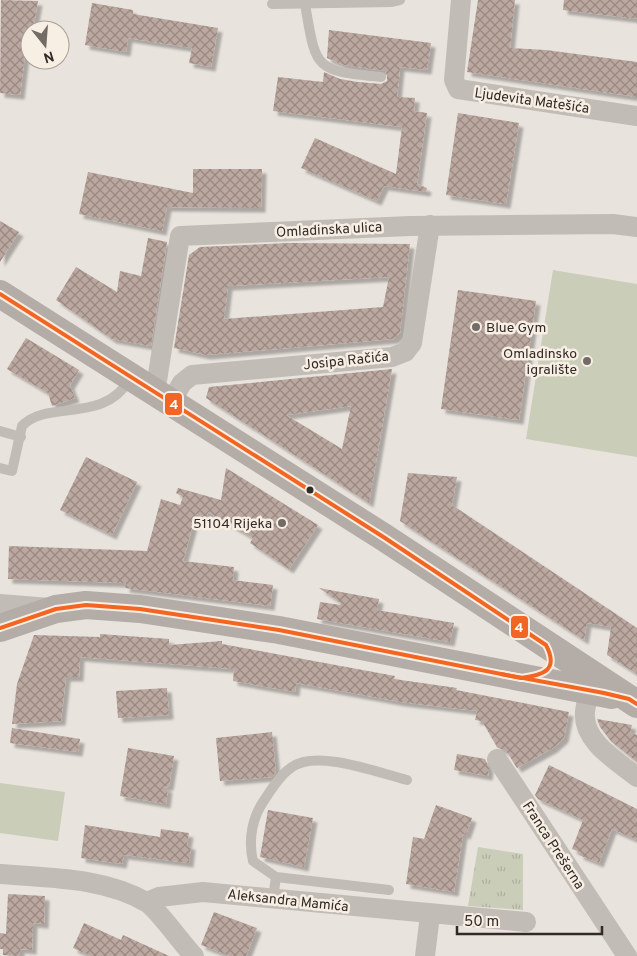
<svg xmlns="http://www.w3.org/2000/svg" width="637" height="956" font-family="Overpass,sans-serif">
	<defs>
		<pattern id="park-tufts" width="24" height="20" patternUnits="userSpaceOnUse" patternTransform="scale(1.25)"><rect width="24" height="20" fill="#cacdb8"/><path d="M3 7l-1-3M5 7V3M7 7l1-3M15 17l-1-3M17 17v-4M19 17l1-3" fill="none" stroke="#aeb09e"/></pattern>
		<pattern id="building-cross-hatch" width="8" height="8" patternUnits="userSpaceOnUse" patternTransform="scale(1.25)"><rect width="8" height="8" fill="#bba8a0"/><path d="M0 0l8 8M0 8l8-8" fill="none" stroke="#998982"/></pattern>
		<filter id="shadow"><feDropShadow dx="4.5" dy="4.5" stdDeviation="1" flood-color="#0004"/></filter>
	</defs>
	<rect width="100%" height="100%" fill="#e9e3dd"/>
	<path fill="url(#park-tufts)" d="M478 847 523 854V910L468 906Z"/>
	<g fill="#cacdb8">
		<path d="M553 270 637 284V457L526 439Z"/>
		<path d="M0 783 65 792 58 841 0 833Z"/>
	</g>
	<g fill="url(#building-cross-hatch)" fill-rule="evenodd" filter="url(#shadow)">
		<path d="M1 0 38 1 33 30H28L20 95 0 93Z"/>
		<path d="M478 0H515L510 48 546 50 637 62V97L467 72Z"/>
		<path d="M564 0H637V19L563 10Z"/>
		<path d="M92 3 133 10V14L218 28 211 67 189 63 192 48 128 38 126 52 85 45Z"/>
		<path d="M329 30 431 43 427 70 400 67 397 97 415 98 414 111 427 113 417 184 427 188 426 192 384 186 377 201 301 168 315 138 396 174 402 127 273 111 278 77 323 82 324 72 340 79 358 82 381 84 387 81V75L385 71 344 65 327 58Z"/>
		<path d="M458 113 519 123 506 204 446 195Z"/>
		<path d="M193 169H262L261 208 167 207 162 231 79 214 88 172 193 193Z"/>
		<path d="M0 221 19 232 0 262Z"/>
		<path d="M148 238 167 242 151 346 112 339 56 300 76 267 117 292 120 271 141 276Z"/>
		<path d="M289 243 410 244 400 333 394 339 206 355 174 348 189 255 200 247ZM389 277 383 307 224 319 228 286Z"/>
		<path d="M458 290 536 301 519 420 441 409Z"/>
		<path d="M26 338 79 370 70 385 75 398 52 406 48 393 7 369Z"/>
		<path d="M392 369 369 503 206 398 209 387ZM351 406 342 449 286 415Z"/>
		<path d="M86 457 137 482 112 535 60 510Z"/>
		<path d="M226 468 318 525 289 569 250 543 253 538 208 512 207 517 196 514 183 561 234 567 233 580 273 585 270 606 125 588 126 583 8 579 9 546 147 551 161 499 180 505 183 497 176 493 178 488 221 500Z"/>
		<path d="M408 473 457 477 452 505 637 628V674L607 655 611 627 587 623 584 640 400 521Z"/>
		<path d="M319 588 379 599 377 610 454 623 450 642 317 619 320 602 340 605 341 603Z"/>
		<path d="M100 634 169 639V645L222 641V644L395 676 394 679 457 688 456 690 569 712 564 738 553 748 517 768 507 752 497 747 482 721 475 720 477 711 401 702 296 683 295 692 233 681 234 669 80 657 79 677H66L61 721 12 724 17 684 34 635 100 637Z"/>
		<path d="M167 688 169 715 118 718 116 691Z"/>
		<path d="M597 719 632 725 630 733 637 735V762L611 741 600 727Z"/>
		<path d="M12 728 80 739 78 752 10 743Z"/>
		<path d="M272 732 276 772 272 777 220 781 216 738Z"/>
		<path d="M128 748 174 756 169 786 162 787 168 788 166 804 120 796Z"/>
		<path d="M457 754 485 759 489 768 488 776 454 770Z"/>
		<path d="M549 765 637 809V840L612 829 599 863 579 855 580 852 572 849 583 820 538 799 535 795Z"/>
		<path d="M436 805 472 818 466 835 463 834 454 892 406 884 413 837 424 839Z"/>
		<path d="M268 810 313 818 304 867 260 857Z"/>
		<path d="M85 825 160 837 161 829 189 833 187 845H191L189 863 124 855 122 864 81 858Z"/>
		<path d="M8 894 45 896 44 924 33 923 32 950 20 949V956L3 955V949H0V933L6 934Z"/>
		<path d="M214 912 257 928 246 956H230L201 945Z"/>
		<path d="M84 923 121 940 123 935 169 956H91L73 948Z"/>
	</g>
	<g fill="none" stroke-linecap="round" stroke-linejoin="round">
		<g stroke="#c2bcb7" stroke-width="10">
			<path d="M272 4 392 2 400 0"/>
			<path d="M305 4C316 69 314 71 381 77"/>
			<path d="M0 431 21 437"/>
			<path d="M0 468 12 471 22 426C47 399 103 425 130 379"/>
			<path d="M276 877 389 890"/>
			<path d="M273 898 276 877 253 861C248 840 252 817 265 799 272 788 281 774 292 767 317 749 379 773 407 780"/>
		</g>
		<g stroke="#c2bcb7" stroke-width="20">
			<path d="M461 0 454 80 458 89 637 116"/>
			<path d="M155 393 180 236 410 226 613 224 637 227"/>
			<path d="M170 404 182 383 192 375 392 357 405 352 412 343 430 225"/>
			<path d="M0 604 50 608"/>
			<path d="M588 677C592 689 586 700 585 712 582 741 617 761 637 777"/>
			<path d="M497 759 627 956"/>
			<path d="M0 874C47 878 103 877 146 902 157 908 182 944 194 956"/>
			<path d="M147 902 159 897 203 892 526 922"/>
			<path d="M425 956 430 915"/>
		</g>
		<g stroke="#b3aca7" stroke-width="28">
			<path d="M0 294 385 538 637 704"/>
			<path d="M0 628 56 609 86 605 140 609 279 630 612 695"/>
		</g>
		<g stroke="#f7eee4" stroke-width="8">
			<g id="bus-1">
				<path d="M0 294 385 538 546 645C559 670 544 675 521 678L279 630 140 609 86 605 56 609 0 628"/>
				<path d="M501 674 604 693 629 699 637 704"/>
			</g>
		</g>
		<use href="#bus-1" stroke="#f26522" stroke-width="4"/>
	</g>
	<g fill="#726b66" stroke="#f7eee4" stroke-width="2">
		<circle cx="476" cy="327" r="5"/>
		<circle cx="587" cy="361" r="5"/>
		<circle cx="282" cy="523" r="5"/>
	</g>
	<circle fill="#322a26" stroke="#f7eee4" stroke-width="2" cx="310" cy="490" r="4.5"/>
	<g text-anchor="middle" stroke-width="5" stroke-linejoin="round" paint-order="stroke">
		<g font-size="14" fill="#322a26" stroke="#f7eee4">
			<text transform="translate(532 100) rotate(8)" y="5">Ljudevita Matešića</text>
			<text transform="translate(329 229) rotate(-3)" y="5">Omladinska ulica</text>
			<text transform="translate(346 360) rotate(-6)" y="5">Josipa Račića</text>
			<text transform="translate(554 845) rotate(57)" y="5">Franca Prešerna</text>
			<text transform="translate(288 900) rotate(6)" y="5">Aleksandra Mamića</text>
		</g>
		<g font-size="14" fill="#322a26" stroke="#f7eee4" text-anchor="end">
			<text x="486" y="332" text-anchor="start">Blue Gym</text>
			<text x="577" y="358">Omladinsko<tspan x="577" dy="16">igralište</tspan></text>
			<text x="272" y="528">51104 Rijeka</text>
		</g>
	</g>
	<g stroke="#f7eee4" stroke-width="2">
		<rect x="164" y="392" width="19" height="24" rx="5" fill="#f26522"/>
		<rect x="510" y="615" width="19" height="24" rx="5" fill="#f26522"/>
	</g>
	<g font-size="14" text-anchor="middle" font-weight="bold" fill="#fff">
		<text x="174" y="409">4</text>
		<text x="519" y="632">4</text>
	</g>
	<g transform="translate(45 45) rotate(163)"><circle r="24" fill="#f7eee4" stroke="#a8a098"/>
	<path d="M0-4L9 19L0 12L-9 19Z" fill="#726b66"/>
	<text y="-8" font-size="14" font-weight="bold" text-anchor="middle" fill="#322a26">N</text>
	</g>
	<path d="M457 926v8h145v-8" fill="none" stroke="#322a26" stroke-width="2.5"/>
	<text x="464" y="926" font-size="15" fill="#322a26" stroke="#f7eee4" stroke-width="4" paint-order="stroke">50 m</text>
</svg>
